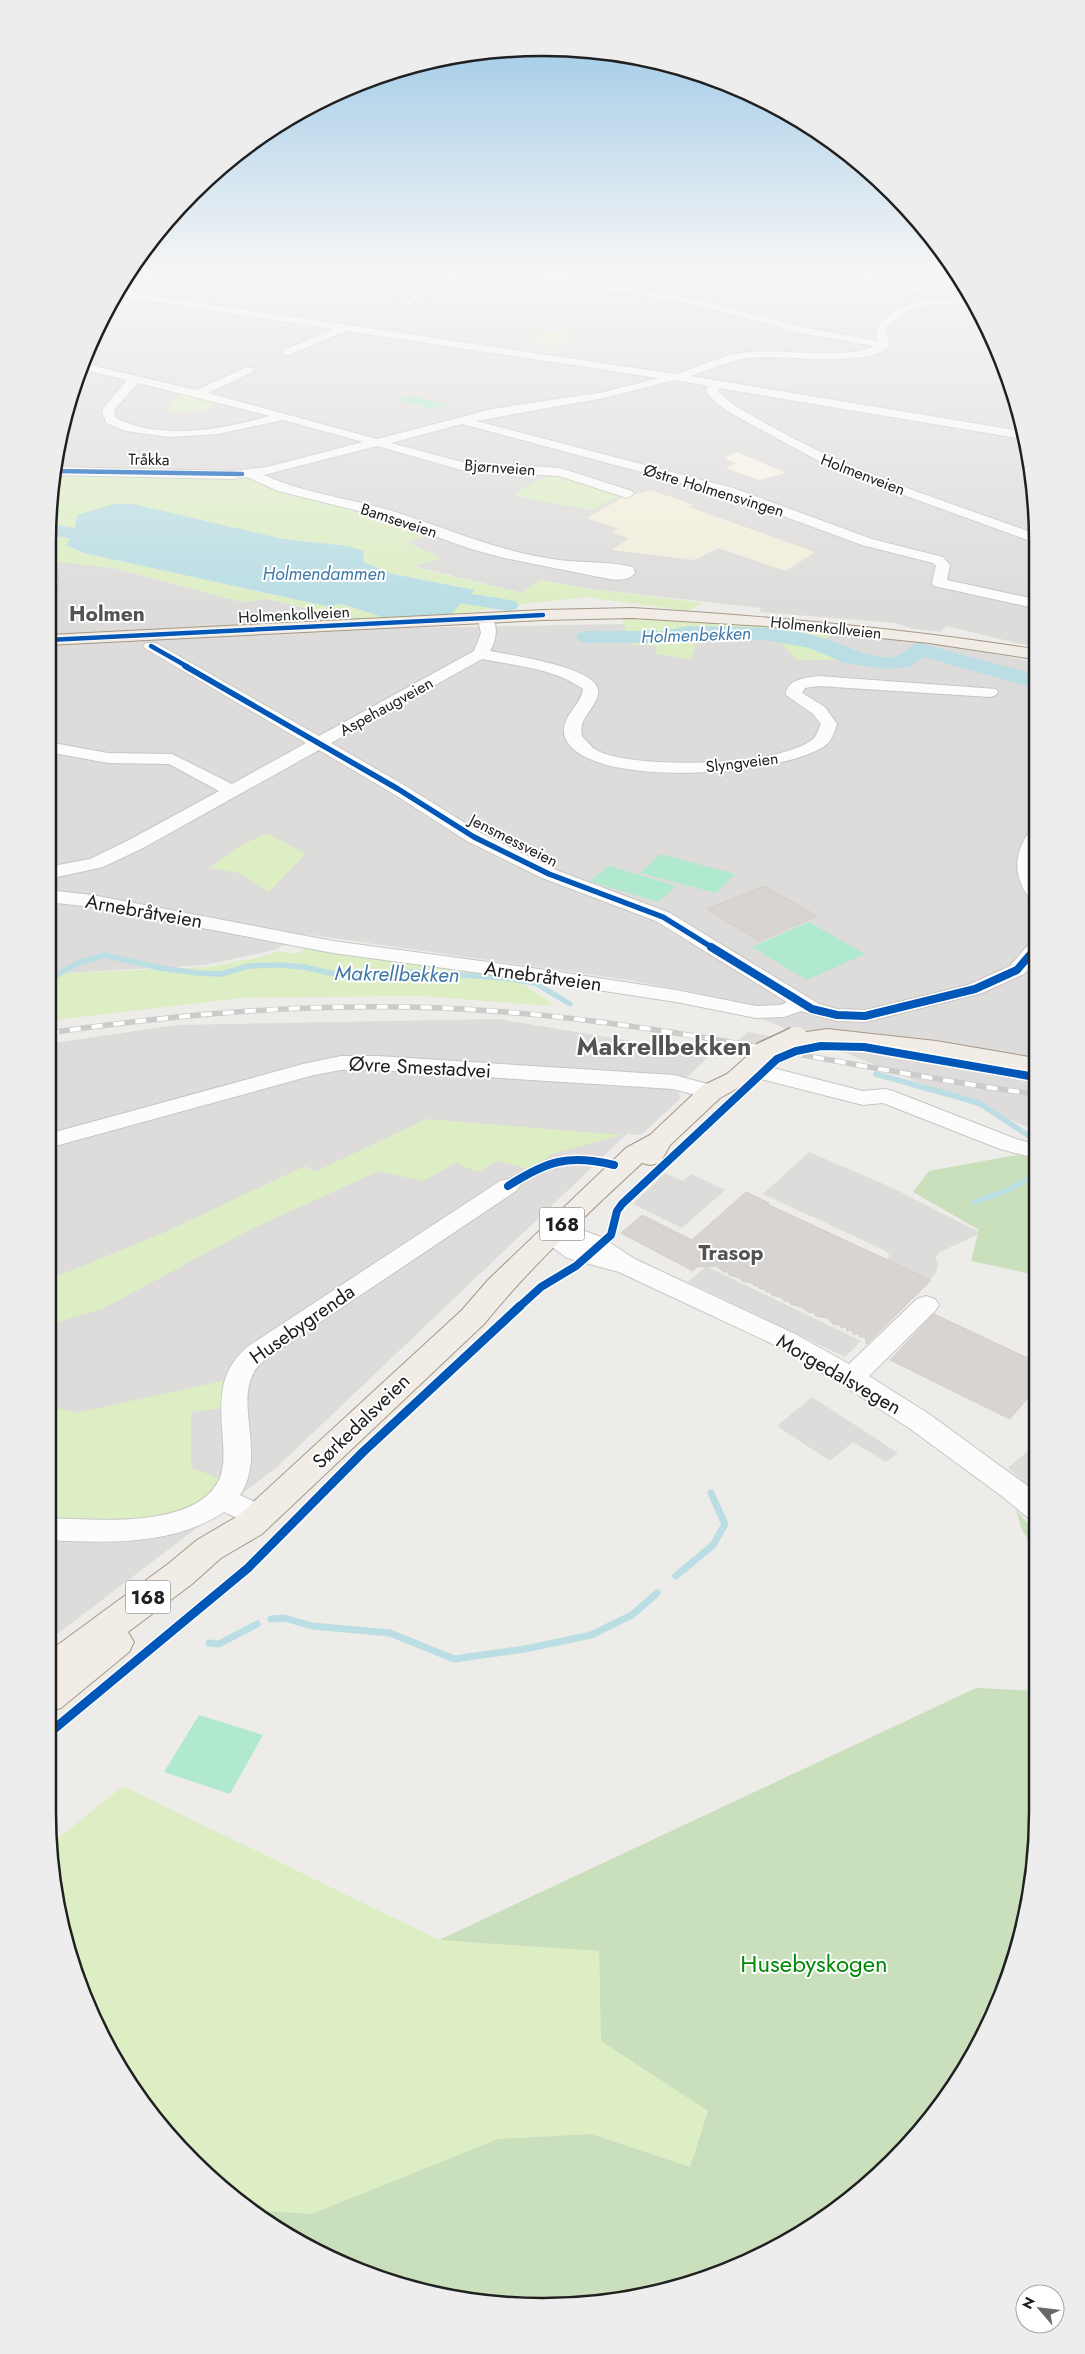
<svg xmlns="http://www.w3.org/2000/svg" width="1085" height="2354" font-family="Jost,sans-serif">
	<rect width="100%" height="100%" fill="#eeece9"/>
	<g fill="#dddcda">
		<path d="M167 275H955L969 299 923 302 889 316 873 351 812 355 759 352 677 375 125 293Z"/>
		<path d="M116 295 658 376V379L601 394 529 405 264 470 234 473 55 470 57 446 85 353Z"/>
		<path d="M969 300 1000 353 1021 433 691 378 688 375 740 358 754 356 845 358 880 353 890 348 886 332V327L891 320 916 306Z"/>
		<path d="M674 379 708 386 707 390 721 387 1022 437 1033 478 1034 647 946 626 940 632 914 629 895 623 760 612 761 608 583 588 541 580 522 593 414 566 440 558 407 542 442 530 418 520 296 490 263 475 456 424Z"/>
		<path d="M48 560 114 568 242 602 267 599 318 611 323 620 322 632 395 628 683 623 922 642 965 648 1034 662 1035 1130 699 993 628 980 304 934 275 950 205 965 48 974Z"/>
		<path d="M498 1019 711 1054 277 1467 48 1641V1044L176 1025Z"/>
		<path d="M1036 1444V1494L1008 1468Z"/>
	</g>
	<path fill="#f7f5e5" d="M736 452 786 473 759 480 726 468 736 463 725 458Z"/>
	<g fill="#dcdcda">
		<path d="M638 1087 668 1089 678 1092 681 1098 641 1135 626 1134Z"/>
		<path d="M809 1152 893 1188 981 1233 940 1252 935 1258 938 1263 936 1273 930 1279 887 1259 890 1256 886 1251 763 1194Z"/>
		<path d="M665 1173 683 1181 691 1174 725 1190 682 1228 633 1204Z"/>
		<path d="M706 1266 861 1341 845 1357 688 1282Z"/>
		<path d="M812 1397 898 1453 886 1462 853 1442 830 1461 777 1426Z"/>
	</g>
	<path fill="#f0efdb" d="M651 490 694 505 689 507 815 552 786 571 718 548 695 560 612 550 629 538 612 532 619 529 589 519V517L623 497Z"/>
	<g fill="#ddeec5" fill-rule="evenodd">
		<path d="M548 331 578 335 557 346 527 341Z"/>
		<path d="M187 392 225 402C207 409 186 417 167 410L171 402Z"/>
		<path d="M54 472 245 477 375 513 432 534 407 542 441 558 415 566 422 569 521 593 541 580 583 588 703 603 688 611 586 597 523 604 450 615 323 620 318 611 267 599 242 602 114 568 48 561V542ZM208 523 283 539 348 546 362 562 393 574 475 590 466 599 365 612 342 604 326 606 84 553 66 545 74 533Z"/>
		<path d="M556 472 623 494 592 510 533 500 513 494Z"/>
		<path d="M621 619 736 624 832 635 825 639 840 645 839 660H797L770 633 730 629 699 638 691 659 656 654 657 646 632 645Z"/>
		<path d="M267 833 306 854 269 892 239 873 209 868 240 846Z"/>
		<path d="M312 946 509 975 553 1004 551 1006 420 996 241 998 48 1021V974L205 967 261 957 279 951 295 954Z"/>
		<path d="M426 1119 622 1135 552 1154 529 1169 497 1161 478 1172 456 1163 423 1181 379 1171 247 1231 104 1308 48 1325V1280L163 1233 305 1166 315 1172Z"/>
		<path d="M227 1380V1408L191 1412V1468L219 1478C201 1535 94 1518 48 1517V1409L53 1407 76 1413Z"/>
		<path d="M123 1786 439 1940 599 1951 601 2041 708 2111 690 2167 591 2134 499 2139 312 2214 250 2210 241 2204 170 2138 114 2059 74 1971 57 1908 51 1844Z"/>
	</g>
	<g fill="#cadfbc">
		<path d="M1016 1155 1035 1158 1036 1275 971 1261 979 1230 913 1192 929 1171Z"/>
		<path d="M1016 1510 1037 1534V1552L1022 1530Z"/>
		<path d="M976 1688 1037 1691V1812L1028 1908 1000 2001 954 2086 914 2138 844 2204 790 2240 701 2280 607 2302 542 2306 446 2297 383 2280 295 2240 250 2210 312 2214 498 2139 591 2134 690 2167 708 2111 601 2041 599 1951 439 1940Z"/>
	</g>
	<g fill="#b0e9ce">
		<path d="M410 396 446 404 433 409 397 400Z"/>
		<path d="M660 854 735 874 716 893 640 873Z"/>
		<path d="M609 866 676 886 658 902 590 881Z"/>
		<path d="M809 922 865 954 807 980 752 947Z"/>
		<path d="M199 1715 263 1735 230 1794 164 1772Z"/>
	</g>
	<path fill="#badee4" d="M114 504H133L283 539 348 546 364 551 363 562 393 574 475 590 450 615 383 617 342 604 326 606 84 553 66 545 74 533 77 515Z"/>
	<path fill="#dddcdb" d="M748 1032 848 1050H817L798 1055 787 1061 727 1050Z"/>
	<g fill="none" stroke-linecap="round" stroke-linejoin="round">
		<g stroke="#badee4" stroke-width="5.5">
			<path d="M48 980 78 963 105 955 160 968 198 973 221 974 249 966 280 965 304 967 352 978 382 973 418 972 505 978 535 983 570 1004"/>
			<path d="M876 1074 979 1103 1035 1140"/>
			<path d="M974 1202 1006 1191 1026 1180H1035"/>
		</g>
		<g stroke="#badee4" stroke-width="7">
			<path d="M676 1576 713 1545 725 1524 711 1493"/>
			<path d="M271 1619 284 1618 312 1626 390 1633 454 1659 525 1649 591 1635 632 1615 657 1593"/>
			<path d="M209 1643 219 1644 257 1624"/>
		</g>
		<g fill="#badee4" fill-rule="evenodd">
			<path d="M49 524 81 529 83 533 81 537 74 539 48 535Z"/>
			<path d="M466 593 516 601 519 605 516 609 509 611 459 603 456 599 459 595Z"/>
			<path d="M690 626C733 627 778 625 819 637 839 642 876 663 896 656 905 653 910 645 919 643L1034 674V688L923 657 910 667 887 669 845 663 809 648 765 640 690 638 662 643H586L579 641 576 637 579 633 586 631H662Z"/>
		</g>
	</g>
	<g fill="#d7d4d2" stroke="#d2ceca">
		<path d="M764 886 817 916 759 941 707 909Z"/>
		<path d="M746 1192 769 1203 767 1204 931 1280 867 1344 865 1337H860L859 1334H853L852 1330 847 1331 846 1327 841 1328 839 1324 834 1325 827 1318 816 1316 814 1312 809 1313 802 1307 790 1304 789 1301H784L783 1298 772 1295 771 1292H766L765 1289H760L758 1286H754L752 1283 742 1281 740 1278 729 1275 728 1272H724L716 1266 697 1267 693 1271 621 1233 642 1215 692 1240Z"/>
		<path d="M934 1314 1036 1362V1388L1010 1419 890 1360Z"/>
	</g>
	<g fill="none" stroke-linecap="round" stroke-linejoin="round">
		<g stroke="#c7c6c5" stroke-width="2">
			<g id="minor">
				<path d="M153 275H168L128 292 675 374C697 368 719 356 741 353 777 347 846 361 875 346L805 334 692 304 531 278 526 275H552L693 298 806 328 878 341C875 327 878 323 889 315 916 297 936 299 967 297L971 303 923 306 912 309 888 325 886 331 889 346C867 370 776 352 742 359 725 363 707 371 690 376L1021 431 1022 439 719 388 718 391C733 407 754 416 772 427 854 473 945 501 1033 533V542L887 489 817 460 734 415 717 404 706 392 708 386 675 380 604 398 476 421 733 488 872 539 943 557 950 565 947 580 1034 599V608L934 586 932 583 936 566 933 563 862 545 723 494 462 424 391 443 462 462 560 468 632 491 634 494 627 498 559 476 461 470 377 446 264 475C304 493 347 498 389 510 443 527 489 548 546 558 575 564 604 560 633 567L635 573C629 581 618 580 609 579L504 558 468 548 379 516 278 491 247 477 233 479 54 475 55 467 233 471 267 467 363 442 283 420 218 434 169 437 126 431 106 423 102 410 127 380 80 369 82 363 196 390 245 368H253V372L208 393 377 439 492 409 604 392 658 378 347 331 288 355 284 354V350L333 329 116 296 120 288ZM138 383 270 416C222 429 161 441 116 418L114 410Z"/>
				<path d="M452 275H465L409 304 405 305 400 302Z"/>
				<path d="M841 275H861L938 292 943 295 938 298Z"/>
				<path d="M48 563 55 567 58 581 56 593 49 597Z"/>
				<path d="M486 614 491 616C499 627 496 640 490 651 508 655 605 668 598 694 594 711 578 718 582 736 586 740 591 747 596 750 632 770 784 767 814 738 817 735 819 728 821 724L813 714 786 695C786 679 806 678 818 676L996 689 998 692 996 695 990 697 818 686 805 688 802 693 825 707 837 724C835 730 832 740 827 744 790 776 584 791 565 737 559 718 581 706 583 689 554 668 516 666 482 659L331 743 404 785 481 833 556 870 670 913 819 1004 837 1009 865 1010 968 985 1010 966 1028 945 1035 943V962L1024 974 982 993 865 1022 837 1021 801 1011 784 1017 756 1018 676 1002 546 982 333 953 92 907 48 902V890L92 895 333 941 546 970 676 990 756 1006 781 1005 787 1002 656 921 542 878 467 841 392 793 319 750 143 848 103 867 48 879V867L90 859 129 840 219 791 169 764 108 763 48 752V742L108 753 172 754 232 784 306 743 146 649 143 646 146 643H156L319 736 474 651 481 633 478 619Z"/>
				<path d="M1034 833V834L1035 898 1028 896C1014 876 1014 855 1027 835Z"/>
				<path d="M341 1056H377L674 1075 719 1087 722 1092 719 1097 711 1099 673 1089 377 1070H341L314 1075 48 1148V1134L303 1064Z"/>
				<path d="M761 1065 863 1091 885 1089 893 1091 1016 1139 1035 1144V1158L1000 1149 883 1103 863 1105 753 1077 750 1072 753 1067Z"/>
				<path d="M508 1179 516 1181 520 1186 516 1191 265 1359C261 1364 255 1368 253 1374 236 1407 266 1456 240 1495L269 1509 274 1517 269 1525 259 1528 224 1512C173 1546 107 1543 48 1540V1518C95 1519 194 1530 219 1480 226 1465 223 1443 222 1427 220 1393 221 1371 247 1347L500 1181Z"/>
				<path d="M554 1225 574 1227 601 1237 635 1259 797 1335 849 1364 917 1299 926 1296 935 1299 939 1305 935 1311 869 1376 929 1414 1036 1492 1037 1520 1027 1517 1003 1497 909 1428 841 1384 779 1347 619 1272 567 1258 551 1246 542 1233 545 1227Z"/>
			</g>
		</g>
		<g stroke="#a59885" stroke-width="2">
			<g id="major">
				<path d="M632 608C767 616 900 628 1034 649V659L929 643 764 626 632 618 543 620 48 645V635L543 610Z"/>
				<path d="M827 1029 936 1041 1035 1058V1074L855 1045 827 1043 796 1048 787 1045 783 1040 787 1035Z"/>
				<path d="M762 1048 771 1051 775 1056 745 1084 720 1098 670 1145 660 1163 650 1165 642 1163C587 1214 531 1266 484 1324L262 1534 221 1558 192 1584 128 1632 134 1642 129 1652 61 1708 48 1712V1652L168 1564 197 1540 238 1516 462 1310 488 1280 626 1148 650 1135 702 1086 727 1074 753 1051Z"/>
			</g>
		</g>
		<use href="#minor" fill="#fcfcfc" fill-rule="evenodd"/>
		<use href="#major" fill="#f1ece6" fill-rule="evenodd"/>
		<g stroke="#cbcbca" stroke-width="5.5">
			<path id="rail" d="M48 1033C200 1011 353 999 506 1012 684 1026 858 1070 1035 1094"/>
		</g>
		<use href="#rail" stroke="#fff" stroke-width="4" stroke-dasharray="11" stroke-linecap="butt"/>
		<g stroke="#a59885" stroke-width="29" stroke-linecap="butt">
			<path id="major-bridge" d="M762 1056 796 1040"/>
		</g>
		<use href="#major-bridge" stroke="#f1ece6" stroke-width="26"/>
		<g stroke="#fff" stroke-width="6">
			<g id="cycleway-far3">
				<path d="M55 471 242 474"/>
				<path d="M48 640 543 615"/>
				<path d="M151 646 188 667"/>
			</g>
		</g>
		<g stroke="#fff" stroke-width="8">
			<path id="cycleway-far2" d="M185 666 398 789 474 837 549 874 663 917 713 948"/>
		</g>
		<g stroke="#fff" stroke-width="11">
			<g id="cycleway-far1">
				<path d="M711 947 812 1009 837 1015 865 1016 975 989 1017 970 1035 949"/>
				<path d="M508 1186C547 1161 568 1154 614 1165"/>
				<path d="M519 1307 541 1287 576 1266 611 1235 617 1211 622 1204 777 1059 796 1051 821 1046 864 1047 1035 1077"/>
			</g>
		</g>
		<g stroke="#fff" stroke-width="12">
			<path id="cycleway" d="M48 1734 248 1568 363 1452 520 1306"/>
		</g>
		<use href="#cycleway-far3" stroke="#0057b8" stroke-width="4.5"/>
		<use href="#cycleway-far2" stroke="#0057b8" stroke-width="5.5"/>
		<use href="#cycleway-far1" stroke="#0057b8" stroke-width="8"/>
		<use href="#cycleway" stroke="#0057b8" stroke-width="9"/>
	</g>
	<linearGradient id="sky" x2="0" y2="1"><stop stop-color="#95c5e6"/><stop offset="0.45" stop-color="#f7f6f5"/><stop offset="1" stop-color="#f7f6f5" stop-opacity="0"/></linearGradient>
	<rect width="1085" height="605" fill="url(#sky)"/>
	<g text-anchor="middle" stroke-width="4" stroke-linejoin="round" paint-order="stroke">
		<g font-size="16" fill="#202020" stroke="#fff">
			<text transform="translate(149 459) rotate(1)" y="6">Tråkka</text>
			<text transform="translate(500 467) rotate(4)" y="6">Bjørnveien</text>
			<text transform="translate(863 474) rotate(21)" y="6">Holmenveien</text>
			<text transform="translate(714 490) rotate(17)" y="6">Østre Holmensvingen</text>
			<text transform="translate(399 520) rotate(18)" y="6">Bamseveien</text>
			<text transform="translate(294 614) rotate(-3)" y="6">Holmenkollveien</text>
			<text transform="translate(826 627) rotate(6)" y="6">Holmenkollveien</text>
			<text transform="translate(386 706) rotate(-29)" y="6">Aspehaugveien</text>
			<text transform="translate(742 762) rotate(-7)" y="6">Slyngveien</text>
			<text transform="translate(514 840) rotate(27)" y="6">Jensmessveien</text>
		</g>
		<g font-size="18" font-style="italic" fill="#3f79a8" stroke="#fff">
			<text x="324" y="580">Holmendammen</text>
			<text transform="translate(696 635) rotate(-2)" y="6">Holmenbekken</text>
		</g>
		<g fill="#fff" stroke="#636363" stroke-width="1">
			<rect x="539.5" y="1207.5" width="45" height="33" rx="4"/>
			<rect x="125.5" y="1580.5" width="45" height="33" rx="4"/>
		</g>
		<g font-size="19" font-weight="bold" fill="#202020">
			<text x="562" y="1231">168</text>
			<text x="148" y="1604">168</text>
		</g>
		<g font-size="20" fill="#202020" stroke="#fff">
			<text transform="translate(144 911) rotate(10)" y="7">Arnebråtveien</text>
			<text transform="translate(543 976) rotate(8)" y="7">Arnebråtveien</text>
			<text transform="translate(420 1067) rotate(3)" y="7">Øvre Smestadvei</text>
			<text transform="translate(302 1324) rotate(-35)" y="7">Husebygrenda</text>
			<text transform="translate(839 1374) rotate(30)" y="7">Morgedalsvegen</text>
			<text transform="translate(361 1421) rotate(-44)" y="7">Sørkedalsveien</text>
		</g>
		<g font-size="21" font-weight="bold" fill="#535353" stroke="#fff">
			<text x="107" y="621">Holmen</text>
		</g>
		<g font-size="21" font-style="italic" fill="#3f79a8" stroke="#fff">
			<text transform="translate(397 974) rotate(1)" y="7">Makrellbekken</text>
		</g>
		<g font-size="21" font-weight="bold" fill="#535353" stroke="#fff">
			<text x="731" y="1260">Trasop</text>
		</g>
		<g font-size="24" fill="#028a06" stroke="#fff">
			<text x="814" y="1972">Husebyskogen</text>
		</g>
		<g font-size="25" font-weight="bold" fill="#535353" stroke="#fff">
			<text x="664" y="1055">Makrellbekken</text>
		</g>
	</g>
	<path d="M0 0H1085V2354H0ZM542 56H543A486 486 0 0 1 1029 542V1812A486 486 0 0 1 543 2298H542A486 486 0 0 1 56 1812V542A486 486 0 0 1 542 56Z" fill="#ededed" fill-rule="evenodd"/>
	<path fill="none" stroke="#202020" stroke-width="2.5" d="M542 56H543A486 486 0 0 1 1029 542V1812A486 486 0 0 1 543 2298H542A486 486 0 0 1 56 1812V542A486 486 0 0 1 542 56Z"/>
	<g transform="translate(1040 2309) rotate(298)"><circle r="24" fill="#ffffff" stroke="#a6a6a6"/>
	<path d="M0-4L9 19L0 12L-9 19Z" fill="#686766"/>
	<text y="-8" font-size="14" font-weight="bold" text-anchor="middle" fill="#202020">N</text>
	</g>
</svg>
